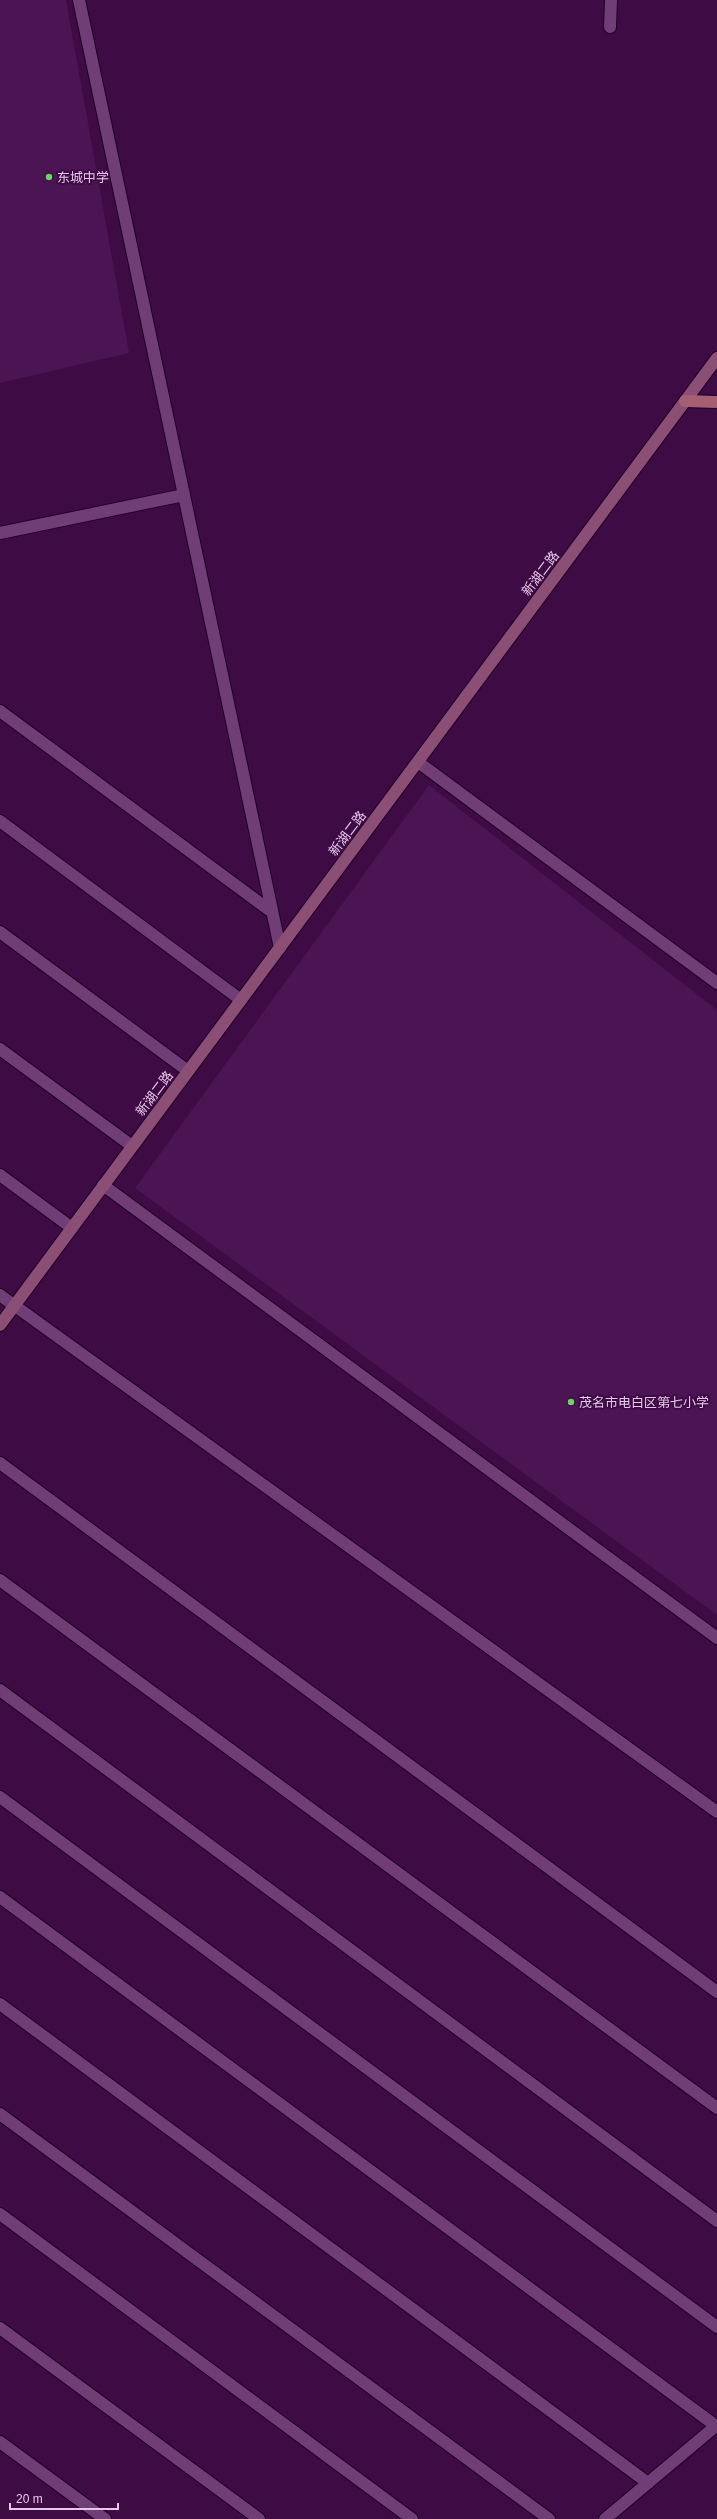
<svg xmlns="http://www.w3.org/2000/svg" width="717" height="2519" font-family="Helvetica,'Noto Sans SC',sans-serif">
	<rect width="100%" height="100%" fill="#3e0b45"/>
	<g fill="#4b1453">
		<path d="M0 0H66L129 353 0 383Z"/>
		<path d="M429 785 717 1010V1615L135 1188Z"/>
	</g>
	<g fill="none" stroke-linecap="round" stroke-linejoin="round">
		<g stroke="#1f0025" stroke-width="14">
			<g id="service">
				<path d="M0 711 272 912"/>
				<path d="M418 762 717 983"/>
				<path d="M0 821 241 1000"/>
				<path d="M0 932 188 1071"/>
				<path d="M0 1049 132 1146"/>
				<path d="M0 1175 72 1228"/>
				<path d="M103 1185 717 1638"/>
				<path d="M0 1295 717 1812"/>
				<path d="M0 1463 717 1992"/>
				<path d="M0 1580 717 2108"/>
				<path d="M0 1690 717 2221"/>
				<path d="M0 1797 717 2327"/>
				<path d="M0 1897 716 2426"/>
				<path d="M0 2004 648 2483"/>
				<path d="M0 2114 549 2519"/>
				<path d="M0 2214 412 2519"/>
				<path d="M0 2328 259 2519"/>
				<path d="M0 2442 105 2519"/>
			</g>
		</g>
		<g stroke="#1f0025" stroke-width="14">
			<g id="minor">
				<path d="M79 0 280 948"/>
				<path d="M610 27 611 0"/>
				<path d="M0 533 184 495"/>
				<path d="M605 2519 717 2425"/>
			</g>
		</g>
		<g stroke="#1f0025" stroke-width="14">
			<path id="secondary" d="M0 1325 717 358"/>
		</g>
		<g stroke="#1f0025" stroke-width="14">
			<path id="primary" d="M685 401 717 402"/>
		</g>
		<use href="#service" stroke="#703d77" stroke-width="12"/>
		<use href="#minor" stroke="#703d77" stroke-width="12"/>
		<use href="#secondary" stroke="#8b4e75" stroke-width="12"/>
		<use href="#primary" stroke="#a65e73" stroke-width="12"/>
	</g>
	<g fill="#69d464" stroke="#3e0b45" stroke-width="1.5">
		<circle cx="49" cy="177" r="4"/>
		<circle cx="571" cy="1402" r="4"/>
	</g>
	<g text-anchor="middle" stroke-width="4" stroke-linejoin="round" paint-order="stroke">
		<g font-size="13" fill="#e5c8e9" stroke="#3e0b45" text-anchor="start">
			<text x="57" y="182">东城中学</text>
			<text x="579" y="1407">茂名市电白区第七小学</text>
		</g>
		<g font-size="13" fill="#e5c8e9" stroke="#3e0b45">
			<text transform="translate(540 573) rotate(-53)" y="5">新湖二路</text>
			<text transform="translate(347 833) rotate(-53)" y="5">新湖二路</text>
			<text transform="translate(154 1093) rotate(-53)" y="5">新湖二路</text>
		</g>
	</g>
	<path d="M10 2503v6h108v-6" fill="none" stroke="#e5c8e9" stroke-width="2"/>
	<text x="16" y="2503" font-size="12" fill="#e5c8e9" stroke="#3e0b45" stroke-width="3" paint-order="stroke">20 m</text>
</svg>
